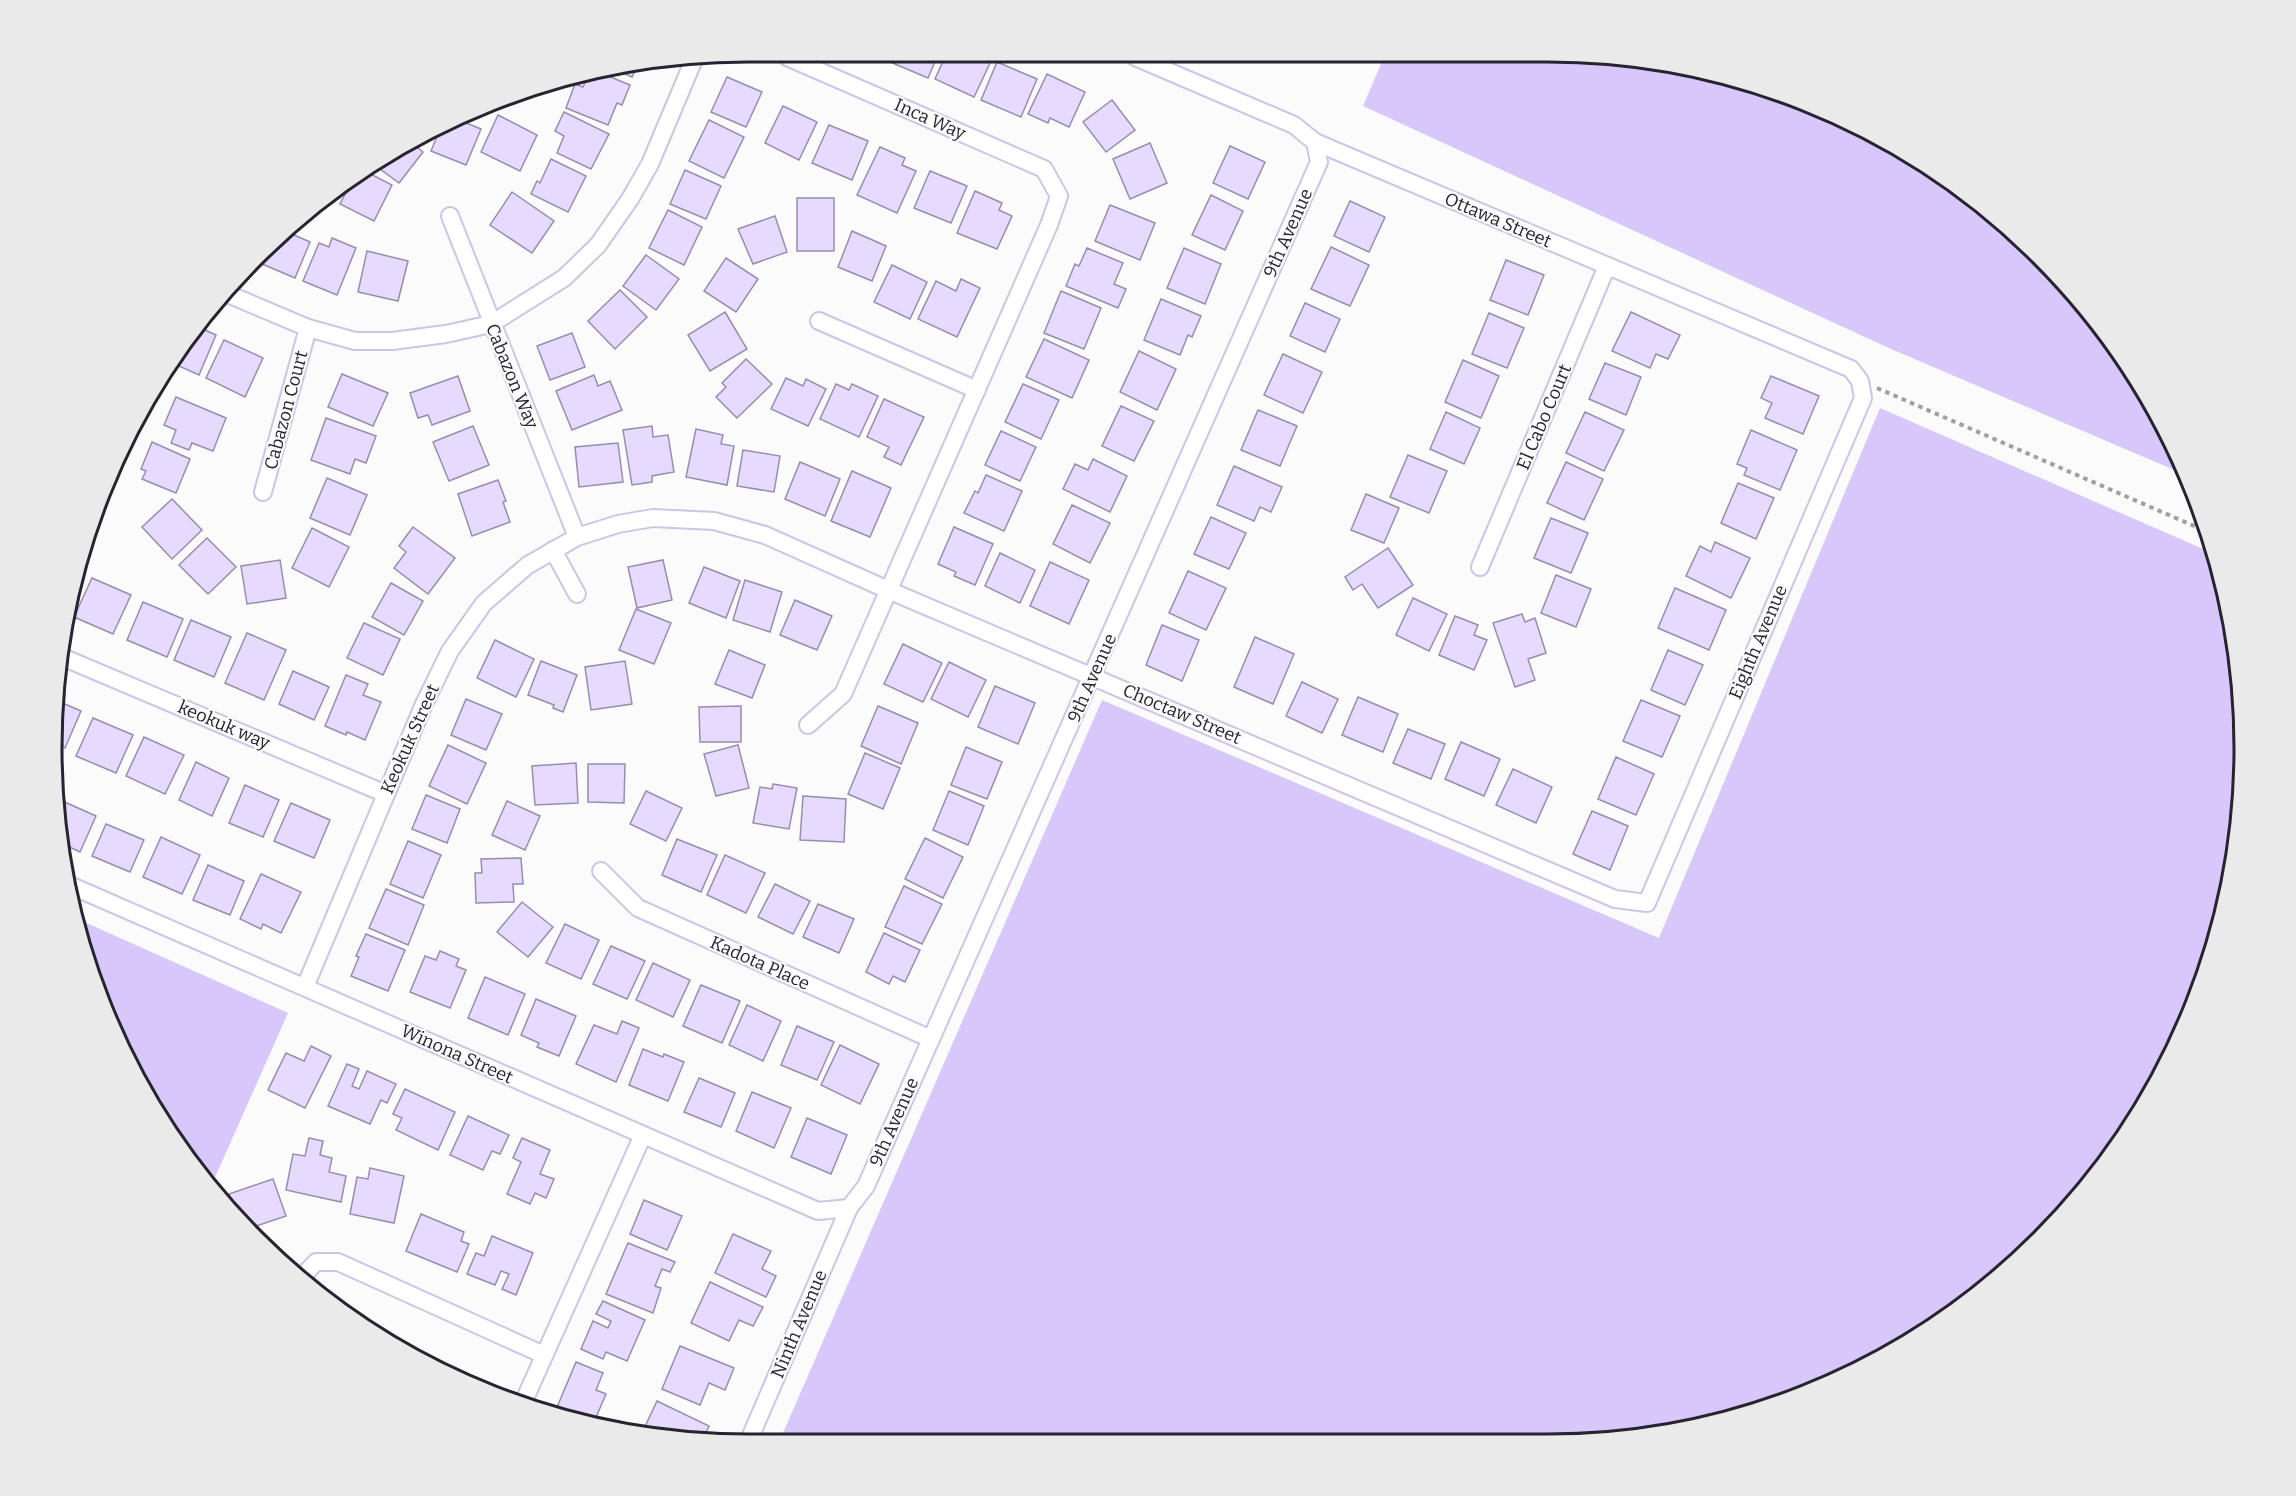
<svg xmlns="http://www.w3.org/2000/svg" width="2296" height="1496" font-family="Bitter,serif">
	<rect width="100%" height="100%" fill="#fbfbfb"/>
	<g fill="#d8c7fb">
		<path d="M1384 57H1639L1729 75 1856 123 2007 224 2101 323 2173 439 2186 475 1891 349 1363 106Z"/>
		<path d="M1880 408 2217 555 2221 567 2243 702 2239 839 2208 972 2152 1096 2072 1207 1973 1301 1857 1373 1728 1421 1593 1444 780 1440 1102 700 1659 938Z"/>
		<path d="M73 917 288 1013 212 1184 168 1135 104 1015 75 928Z"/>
	</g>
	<g fill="#e6dbfe" stroke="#978dad" stroke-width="1.5">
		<path d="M890 57H937L928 78 888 61Z"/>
		<path d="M945 57 992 59 974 97 935 79Z"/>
		<path d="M640 61 632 77 611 68Z"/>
		<path d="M997 62 1037 79 1021 117 981 100Z"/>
		<path d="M596 71 630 85 622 105 617 103 608 125 566 108 575 84 583 87 589 73Z"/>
		<path d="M1047 74 1085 92 1069 127 1050 118 1048 123 1028 114Z"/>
		<path d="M727 77 762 92 746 127 711 112Z"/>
		<path d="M1112 100 1135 130 1106 152 1083 122Z"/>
		<path d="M783 106 817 122 799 160 765 143Z"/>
		<path d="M564 112 609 134 591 169 557 153 564 136 555 131Z"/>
		<path d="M498 115 537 135 520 171 481 152Z"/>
		<path d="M459 120 481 129 466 165 431 151 440 129Z"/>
		<path d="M709 120 744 137 724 178 689 161Z"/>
		<path d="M829 125 868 141 852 180 812 163Z"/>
		<path d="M412 143 423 152 399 183 372 163Z"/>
		<path d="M1150 143 1167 183 1130 199 1113 159Z"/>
		<path d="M1230 146 1265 162 1248 199 1213 183Z"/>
		<path d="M880 147 905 158 902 165 916 171 897 213 857 195Z"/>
		<path d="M551 159 586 176 568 212 531 194 537 181 540 183Z"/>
		<path d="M361 169 392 185 374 221 340 204 357 171Z"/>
		<path d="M685 170 721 186 706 219 670 204Z"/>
		<path d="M930 171 967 186 951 223 914 208Z"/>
		<path d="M975 191 1002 203 999 210 1012 216 997 249 957 233Z"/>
		<path d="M512 192 554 221 532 253 490 225Z"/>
		<path d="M1211 195 1243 211 1225 250 1192 235Z"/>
		<rect x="797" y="198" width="37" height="53"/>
		<path d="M1350 201 1385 217 1369 252 1334 236Z"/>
		<path d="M1110 205 1155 223 1140 260 1095 241Z"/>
		<path d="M668 210 702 227 684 265 649 248Z"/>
		<path d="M775 216 787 252 753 264 738 229Z"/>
		<path d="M285 231 310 242 295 278 255 261 258 253Z"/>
		<path d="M852 231 886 246 872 281 838 267Z"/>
		<path d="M332 238 356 248 337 295 303 281 319 243 329 247Z"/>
		<path d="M1331 247 1369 265 1350 306 1311 289Z"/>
		<path d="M1087 248 1123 263 1114 284 1126 289 1118 308 1066 286 1075 264 1079 266Z"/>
		<path d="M1184 248 1221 264 1205 304 1167 288Z"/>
		<path d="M367 251 408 261 398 301 358 292Z"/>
		<path d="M646 255 679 279 656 310 623 286Z"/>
		<path d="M726 258 758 279 736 312 704 291Z"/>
		<path d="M1506 260 1544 275 1528 315 1490 300Z"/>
		<path d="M892 265 927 282 910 319 874 302Z"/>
		<path d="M961 279 980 288 957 337 918 319 936 281 956 291Z"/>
		<path d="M620 290 647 317 615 349 588 321Z"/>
		<path d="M1061 291 1101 308 1084 349 1044 333Z"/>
		<path d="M1161 299 1201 316 1192 337 1188 335 1180 355 1144 340Z"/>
		<path d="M1305 303 1340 319 1325 352 1290 336Z"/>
		<path d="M725 312 747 349 710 371 688 335Z"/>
		<path d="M1631 312 1680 335 1668 359 1656 354 1650 368 1612 351Z"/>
		<path d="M1489 313 1524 328 1507 368 1472 354Z"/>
		<path d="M194 325 216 335 199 375 170 362Z"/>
		<path d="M572 333 585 367 550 380 537 346Z"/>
		<path d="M1044 339 1089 360 1072 398 1026 377Z"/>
		<path d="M224 340 263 358 245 397 206 378Z"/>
		<path d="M1139 351 1176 369 1157 410 1120 392Z"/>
		<path d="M1283 354 1322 372 1303 413 1264 395Z"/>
		<path d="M746 359 772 384 737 418 716 397 726 387 722 383Z"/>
		<path d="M1463 360 1499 376 1481 418 1445 402Z"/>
		<path d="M1605 363 1641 377 1626 415 1589 399Z"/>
		<path d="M342 374 388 393 373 426 328 407Z"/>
		<path d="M594 375 598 386 610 381 622 410 572 430 556 391Z"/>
		<path d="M458 376 470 411 432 425 428 415 418 418 410 393Z"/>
		<path d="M1771 376 1819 396 1803 434 1765 418 1772 403 1761 398Z"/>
		<path d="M786 378 803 386 806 379 826 389 808 426 771 409Z"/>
		<path d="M836 384 849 390 852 384 878 396 859 437 820 419Z"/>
		<path d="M1023 384 1059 400 1041 439 1005 422Z"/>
		<path d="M176 397 226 418 213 451 192 443 189 450 171 443 176 430 164 425Z"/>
		<path d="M884 399 924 417 901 465 884 457 889 447 867 437Z"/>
		<path d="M1121 406 1154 421 1134 461 1102 446Z"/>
		<path d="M1258 410 1297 426 1280 466 1241 450Z"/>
		<path d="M1446 412 1480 428 1464 464 1430 449Z"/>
		<path d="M1585 412 1624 430 1604 471 1566 453Z"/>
		<path d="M326 418 376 436 366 463 355 459 350 474 311 460Z"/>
		<path d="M473 426 489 465 449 481 433 442Z"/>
		<path d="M652 426 653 437 668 435 674 472 652 476V482L632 485 623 430Z"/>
		<path d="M696 429 723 435 721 444 734 446 727 485 686 477Z"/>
		<path d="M1751 430 1797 450 1780 490 1744 475 1747 468 1737 464Z"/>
		<path d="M1001 431 1036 447 1020 481 985 465Z"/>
		<path d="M152 442 190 459 176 493 142 479 146 471 141 469Z"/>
		<path d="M618 443 623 482 579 487 575 447Z"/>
		<path d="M743 450 780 456 774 492 737 486Z"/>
		<path d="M1408 455 1447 471 1429 513 1390 497Z"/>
		<path d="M1093 459 1127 476 1110 512 1063 489 1075 464 1088 470Z"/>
		<path d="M800 462 840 479 825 516 785 499Z"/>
		<path d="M1566 462 1603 479 1584 520 1547 503Z"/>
		<path d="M1234 466 1282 487 1271 512 1260 507 1254 521 1217 505Z"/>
		<path d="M852 471 891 488 870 537 831 521Z"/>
		<path d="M986 475 1022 491 1004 531 964 513 975 491 978 493Z"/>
		<path d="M327 478 367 495 350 535 310 518Z"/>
		<path d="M498 480 506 501 503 502 510 522 472 536 458 494Z"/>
		<path d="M1738 483 1774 498 1756 539 1721 523Z"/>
		<path d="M1366 494 1399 508 1384 543 1351 530Z"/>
		<path d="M172 499 202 530 172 559 142 527Z"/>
		<path d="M1072 505 1110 523 1090 563 1053 544Z"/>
		<path d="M1211 517 1246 533 1229 569 1194 554Z"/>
		<path d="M1551 518 1588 533 1571 573 1534 558Z"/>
		<path d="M413 527 455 558 428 594 394 568 406 552 399 546Z"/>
		<path d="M954 527 993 544 975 585 954 576 956 572 938 564Z"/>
		<path d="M312 528 349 547 329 587 292 568Z"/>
		<path d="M207 538 236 567 208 594 179 565Z"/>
		<path d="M1715 542 1750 558 1731 598 1686 576 1700 546 1711 552Z"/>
		<path d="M1388 548 1413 585 1378 608 1362 584 1353 590 1345 577Z"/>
		<path d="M1000 553 1035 570 1020 603 985 586Z"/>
		<path d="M280 560 286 598 247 604 241 566Z"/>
		<path d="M663 560 672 600 637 608 628 567Z"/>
		<path d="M1050 562 1089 580 1069 624 1030 606Z"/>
		<path d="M704 567 740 581 726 618 689 603Z"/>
		<path d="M1188 571 1226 588 1206 630 1169 613Z"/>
		<path d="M1556 575 1591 589 1576 627 1541 613Z"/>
		<path d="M92 578 131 595 113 634 74 617Z"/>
		<path d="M745 580 782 592 770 632 733 620Z"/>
		<path d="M391 583 423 601 404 635 372 617Z"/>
		<path d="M1675 588 1726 610 1709 650 1658 628Z"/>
		<path d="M1413 598 1447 614 1429 651 1396 635Z"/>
		<path d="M795 600 832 616 817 650 780 635Z"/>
		<path d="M143 602 183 619 167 657 127 640Z"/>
		<path d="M636 609 671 623 654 664 619 650Z"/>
		<path d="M1522 614 1525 622 1535 618 1546 653 1528 659 1535 680 1515 687 1493 623Z"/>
		<path d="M1455 616 1478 625 1474 635 1487 640 1474 670 1439 655Z"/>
		<path d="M191 620 231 637 214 677 174 660Z"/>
		<path d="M364 623 400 639 383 675 347 658Z"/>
		<path d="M1162 625 1199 640 1182 681 1146 665Z"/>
		<path d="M247 633 286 650 264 700 225 683Z"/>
		<path d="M1255 637 1294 654 1273 704 1234 687Z"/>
		<path d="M495 640 534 659 516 697 477 678Z"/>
		<path d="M903 644 942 663 923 702 884 684Z"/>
		<path d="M729 650 765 665 752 698 715 684Z"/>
		<path d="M1668 650 1703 665 1685 705 1651 690Z"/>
		<path d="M541 661 577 675 563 712 553 708 554 705 528 695Z"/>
		<path d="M625 661 632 704 591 710 585 667Z"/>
		<path d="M949 662 986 680 968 717 931 699Z"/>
		<path d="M293 671 329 687 314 720 279 704Z"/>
		<path d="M346 675 368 684 363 695 381 702 365 740 347 732 346 735 325 726Z"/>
		<path d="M1302 682 1338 699 1322 733 1286 716Z"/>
		<path d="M995 686 1035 703 1018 744 978 727Z"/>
		<path d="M1358 697 1398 714 1383 752 1342 735Z"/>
		<path d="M53 699 81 711 65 748 55 743 52 748Z"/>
		<path d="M466 699 502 714 486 750 451 735Z"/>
		<path d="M1641 700 1680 716 1662 757 1623 741Z"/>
		<path d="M741 706V742H700L699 707Z"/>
		<path d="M878 706 918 723 901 764 861 746Z"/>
		<path d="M93 718 133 735 116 773 76 756Z"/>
		<path d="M1408 729 1445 744 1431 779 1393 763Z"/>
		<path d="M144 737 184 755 165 794 126 776Z"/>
		<path d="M1461 742 1500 759 1484 796 1445 779Z"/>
		<path d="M448 745 486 763 467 804 429 786Z"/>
		<path d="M738 745 749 788 716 796 704 754Z"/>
		<path d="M966 747 1002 762 987 799 951 785Z"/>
		<path d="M865 753 900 768 883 809 848 794Z"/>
		<path d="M1616 757 1654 774 1636 815 1598 799Z"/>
		<path d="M196 762 229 778 212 816 179 800Z"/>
		<path d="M576 763 578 803 535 805 532 766Z"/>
		<path d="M588 764H625L624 803 588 802Z"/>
		<path d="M1513 769 1552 787 1536 823 1496 805Z"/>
		<path d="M773 784 797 788 789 829 753 823 760 787 772 789Z"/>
		<path d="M245 785 279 800 263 837 229 823Z"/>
		<path d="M646 791 682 808 666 841 630 824Z"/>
		<path d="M949 791 984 806 968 845 933 830Z"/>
		<path d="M426 795 460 809 447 843 412 829Z"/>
		<path d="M803 796 846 799 844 842 800 840Z"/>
		<path d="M60 800 96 816 80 852 61 843 55 812Z"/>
		<path d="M507 801 540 816 525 850 492 835Z"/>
		<path d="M291 803 330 820 314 858 274 841Z"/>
		<path d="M1592 811 1628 826 1610 870 1573 854Z"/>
		<path d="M106 824 144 840 130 872 92 856Z"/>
		<path d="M161 837 200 855 182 894 143 877Z"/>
		<path d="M925 838 963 857 943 898 905 879Z"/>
		<path d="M677 839 717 855 701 892 662 875Z"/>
		<path d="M408 841 441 855 423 898 390 884Z"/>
		<path d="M725 855 765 873 746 913 707 895Z"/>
		<path d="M521 858 523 884H513L514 902 476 903 475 873H482L481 859Z"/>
		<path d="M208 865 244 881 230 915 193 900Z"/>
		<path d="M261 874 301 892 281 933 263 924 261 929 240 919Z"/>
		<path d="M775 884 810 901 793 934 758 917Z"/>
		<path d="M904 886 942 904 922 944 885 927Z"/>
		<path d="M386 889 424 905 408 945 369 928Z"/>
		<path d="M522 902 553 927 528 957 497 932Z"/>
		<path d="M818 904 854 919 839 953 803 937Z"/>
		<path d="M565 924 599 940 581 979 546 963Z"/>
		<path d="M884 933 920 950 905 982 893 976 889 984 866 972Z"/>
		<path d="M366 934 405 950 388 991 351 976 359 957 356 956Z"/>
		<path d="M611 946 645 961 627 999 593 984Z"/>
		<path d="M440 951 459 959 456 966 466 970 450 1008 410 992 425 956 436 960Z"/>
		<path d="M653 963 690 980 673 1017 636 1000Z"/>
		<path d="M485 977 525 994 508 1035 468 1018Z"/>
		<path d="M701 985 740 1001 722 1043 683 1026Z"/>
		<path d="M536 999 576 1016 559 1056 537 1047 539 1043 521 1035Z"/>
		<path d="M747 1005 781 1021 763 1061 729 1045Z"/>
		<path d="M622 1021 639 1028 616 1082 576 1064 594 1025 617 1034Z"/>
		<path d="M797 1026 834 1042 817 1080 781 1065Z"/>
		<path d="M840 1045 879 1064 860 1104 821 1085Z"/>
		<path d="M311 1046 331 1056 305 1108 268 1090 286 1053 304 1061Z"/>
		<path d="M643 1049 663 1057 664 1054 684 1062 668 1101 629 1085Z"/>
		<path d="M347 1064 359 1069 352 1086 359 1089 367 1071 396 1084 387 1103 381 1100 370 1124 328 1106Z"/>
		<path d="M699 1078 735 1093 721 1127 684 1112Z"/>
		<path d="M405 1089 455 1112 438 1150 396 1130 402 1118 393 1114Z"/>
		<path d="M752 1092 791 1108 774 1148 736 1131Z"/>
		<path d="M468 1116 509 1135 500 1154 492 1151 483 1170 450 1155Z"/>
		<path d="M807 1118 847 1135 831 1174 791 1157Z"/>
		<path d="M309 1138 323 1141 320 1155 332 1158 329 1172 346 1176 341 1202 286 1190 293 1154 305 1156Z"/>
		<path d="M522 1138 550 1150 540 1174 554 1179 546 1198 535 1193 530 1204 507 1194 521 1162 513 1158Z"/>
		<path d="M370 1168 404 1176 394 1223 350 1214 357 1177 368 1179Z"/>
		<path d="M273 1179 286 1216 250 1228 235 1211 229 1194Z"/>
		<path d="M644 1200 682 1216 667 1250 630 1234Z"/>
		<path d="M421 1214 464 1232 461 1241 469 1244 457 1272 406 1251Z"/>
		<path d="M733 1234 771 1251 762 1269 776 1276 766 1297 715 1273Z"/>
		<path d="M492 1236 533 1253 516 1295 502 1289 509 1274 501 1271 495 1285 467 1274 476 1253 484 1256Z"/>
		<path d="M628 1243 675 1262 670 1272 662 1269 655 1286 661 1288 653 1313 606 1294Z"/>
		<path d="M710 1282 763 1307 753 1326 739 1320 729 1341 691 1323Z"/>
		<path d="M603 1301 645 1320 627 1361 606 1352 603 1359 581 1349 593 1321 608 1328 611 1321 596 1314Z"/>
		<path d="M680 1346 734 1368 725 1390 709 1383 700 1405 662 1389Z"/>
		<path d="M576 1362 603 1373 596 1390 606 1394 594 1422 555 1412Z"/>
		<path d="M431 1365 466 1382 465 1384 430 1367Z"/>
		<path d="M657 1401 709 1426 703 1439H657L641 1435Z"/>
	</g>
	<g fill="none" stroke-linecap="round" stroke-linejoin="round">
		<g stroke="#cfc4e6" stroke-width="20">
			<g id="minor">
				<path d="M787 57 1044 169 1059 196 1049 225 843 694 808 725"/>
				<path d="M450 216 577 537"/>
				<path d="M223 292 308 328 355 341H392L446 334 491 324 564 278 598 245 630 199 650 164 695 57"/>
				<path d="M819 321 977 390"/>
				<path d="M263 492 308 328"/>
				<path d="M553 550 577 594"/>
				<path d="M1480 567 1607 266"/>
				<path d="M62 657 386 794"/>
				<path d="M601 871 638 908 931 1039"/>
				<path d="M67 884 818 1211 849 1208"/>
				<path d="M305 987 424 704 450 651 484 603 528 565 577 537 618 524 653 518 714 521 765 535 888 590 1615 899 1647 903 1863 398 1860 381 1851 369 1315 142 1294 125 1135 57"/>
				<path d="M299 1280 316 1262H338L544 1355"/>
				<path d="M523 1403 643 1135"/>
				<path d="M749 1440 849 1208 866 1186 1319 162 1315 142"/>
			</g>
		</g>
		<path stroke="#a09fa4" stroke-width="4" stroke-dasharray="4.5 4.5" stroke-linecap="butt" d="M1877 388 2208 532"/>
		<use href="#minor" stroke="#fff" stroke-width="16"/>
	</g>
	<g text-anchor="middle" stroke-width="4.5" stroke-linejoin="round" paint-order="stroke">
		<g font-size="18" fill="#27232f" stroke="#fbfbfb">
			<text transform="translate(930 119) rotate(24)" y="6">Inca Way</text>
			<text transform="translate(1498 220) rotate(23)" y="6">Ottawa Street</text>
			<text transform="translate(1288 233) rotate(-66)" y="6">9th Avenue</text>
			<text transform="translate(512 376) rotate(68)" y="6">Cabazon Way</text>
			<text transform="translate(286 410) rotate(-75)" y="6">Cabazon Court</text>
			<text transform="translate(1544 417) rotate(-67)" y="6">El Cabo Court</text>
			<text transform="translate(1758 642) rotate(-67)" y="6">Eighth Avenue</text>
			<text transform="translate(1092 678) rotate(-66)" y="6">9th Avenue</text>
			<text transform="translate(1182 714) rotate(23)" y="6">Choctaw Street</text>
			<text transform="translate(224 725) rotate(23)" y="6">keokuk way</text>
			<text transform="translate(410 739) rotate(-66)" y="6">Keokuk Street</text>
			<text transform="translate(760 963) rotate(24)" y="6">Kadota Place</text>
			<text transform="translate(457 1054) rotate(24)" y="6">Winona Street</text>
			<text transform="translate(894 1122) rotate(-66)" y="6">9th Avenue</text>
			<text transform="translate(799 1324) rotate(-67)" y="6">Ninth Avenue</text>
		</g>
	</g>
	<path d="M0 0H2296V1496H0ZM748 62H1548A686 686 0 0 1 2234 748V748A686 686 0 0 1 1548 1434H748A686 686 0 0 1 62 748V748A686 686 0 0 1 748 62Z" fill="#eaeaeb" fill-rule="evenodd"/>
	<path fill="none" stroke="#27232f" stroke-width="3" d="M748 62H1548A686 686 0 0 1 2234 748V748A686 686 0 0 1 1548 1434H748A686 686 0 0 1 62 748V748A686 686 0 0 1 748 62Z"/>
</svg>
